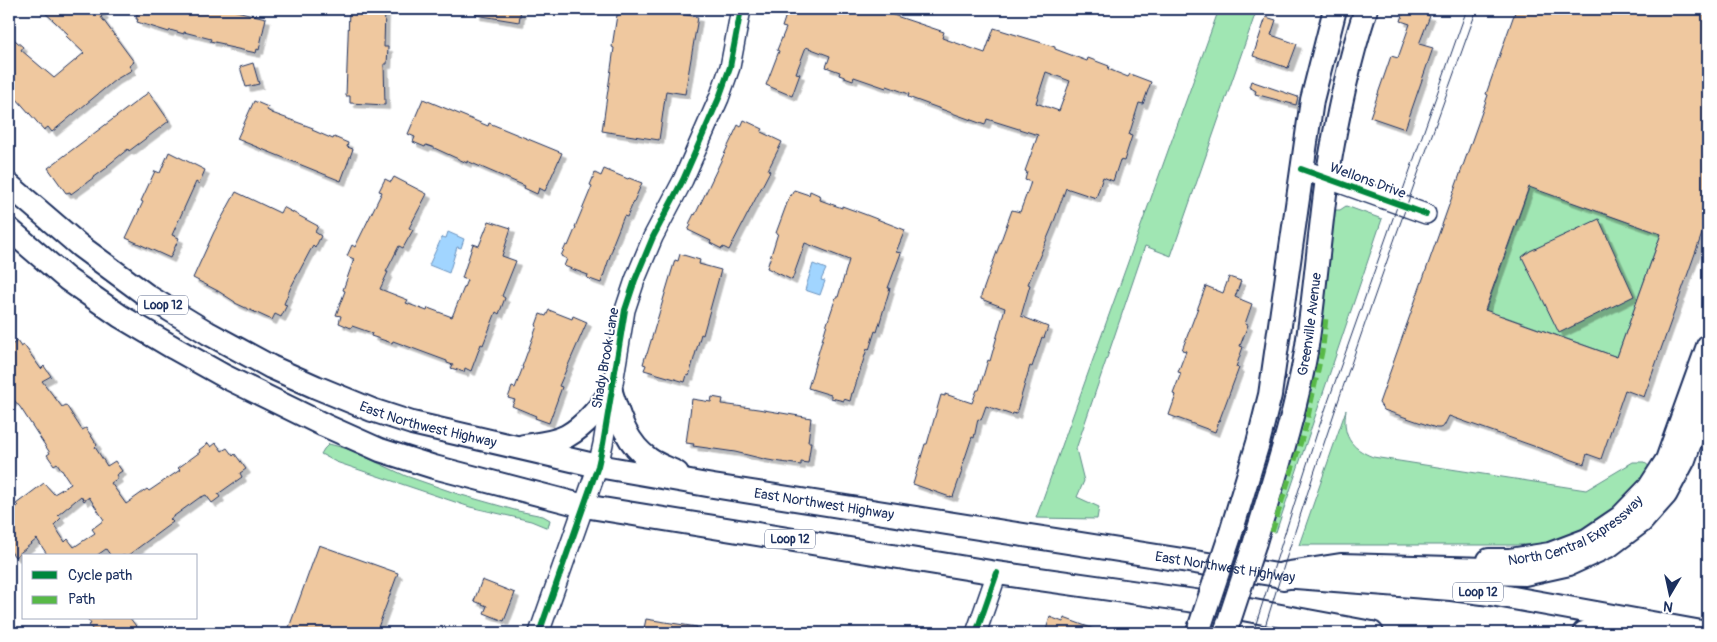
<svg xmlns="http://www.w3.org/2000/svg" width="1717" height="642" font-family="Pangolin,sans-serif">
	<defs>
		<filter id="shadow"><feDropShadow dx="4.5" dy="4.5" stdDeviation="0" flood-color="#0004"/></filter>
	</defs>
	<rect width="100%" height="100%" fill="#fff"/>
	<filter id="ink" filterUnits="userSpaceOnUse"><feTurbulence type="fractalNoise" baseFrequency=".02" numOctaves="2"/><feDisplacementMap in="SourceGraphic" scale="10" xChannelSelector="R" yChannelSelector="G"/><feConvolveMatrix kernelMatrix="1 2 1 2 8 2 1 2 1" color-interpolation-filters="sRGB"/></filter>
	<g filter="url(#ink)">
		<g fill="#a0e6b3" stroke="#5e8a88">
			<path d="M1219 9H1257L1171 256 1145 246 1076 449 1084 481 1077 497 1099 507 1097 519 1036 518Z"/>
			<path d="M1533 177 1547 193 1661 234 1617 357 1503 316 1483 318Z"/>
			<path d="M1346 206 1382 219 1276 532 1271 531 1311 393 1319 348 1333 210H1340Z"/>
			<path d="M1346 410C1342 435 1350 448 1373 457L1586 490 1633 462H1644L1651 468 1630 496 1588 531 1543 545H1299Z"/>
			<path d="M329 444 348 449 406 476 458 494 518 511 543 516 550 520 548 528 531 521 470 507 336 462 321 454 324 449Z"/>
		</g>
		<g fill="#a1d5ff" stroke="#6b93bf">
			<path d="M448 232 464 239 461 248 457 247 449 273 429 265 442 237 446 238Z"/>
			<path d="M813 264 826 269 821 280 825 281 820 295 805 290Z"/>
		</g>
		<g fill="#efc89f" stroke="#1b2f5e" fill-rule="evenodd" filter="url(#shadow)">
			<path d="M41 9H98L104 14 101 17 134 62 129 66 132 70 115 80 52 132 48 127 44 130 9 90V35L23 47 21 50 54 78 84 53 66 36 68 34Z"/>
			<path d="M138 9H232V10L266 18 259 50 257 49 256 53 224 46V44L210 41 211 39 184 32V34L170 30 169 32 137 22 138 19H136Z"/>
			<path d="M349 9H385L384 47H388L387 64H384L385 105 350 103V96H346Z"/>
			<path d="M477 9H521L519 22 476 15Z"/>
			<path d="M620 9H652L698 17 685 94 666 91 659 140 602 131 614 48 612 47 617 15H619Z"/>
			<path d="M788 9H875L944 32 942 38 985 53 994 28 1055 47V49L1087 61 1088 58 1109 66 1108 69 1128 77 1130 74 1151 82 1143 104 1139 103 1129 135 1132 136 1124 161 1120 160 1113 181 1103 177 1096 198 1066 188 1052 227 1028 284 1030 285 1021 316 1048 327 1044 338 1042 337 1032 367 1030 366 1016 414 1013 413 1012 415 986 406 981 420 978 419 974 438 972 437 961 470 962 471 953 497 950 496V497L913 484 925 444H927L941 395 945 396V394L972 403 977 390H979L988 360 990 361 1005 308 981 299V296L1012 210 1020 212 1031 182 1025 180 1027 172 1025 171 1038 135 987 119 985 125 908 97 909 94 887 86 886 88 854 77 853 80 839 75 840 72 826 67 830 56 806 47 796 73 800 74 792 96 766 85 779 51 777 50 786 28 782 27ZM1046 72 1070 81 1059 111 1036 103Z"/>
			<path d="M1405 9H1410L1430 16 1419 44 1433 48 1405 129 1370 117 1391 56 1398 58 1410 24 1401 21Z"/>
			<path d="M1516 9H1708V217L1644 397 1625 390 1601 459 1587 454 1584 464 1449 416 1444 426 1440 428H1436L1384 410 1379 403 1488 95 1486 94ZM1529 187 1661 234 1617 357 1485 310Z"/>
			<path d="M1266 17 1276 20 1271 35 1297 44 1288 68 1253 56Z"/>
			<path d="M253 63 259 84 246 87 240 67Z"/>
			<path d="M1251 81 1298 97 1296 105 1255 94 1256 91 1249 87Z"/>
			<path d="M149 92 169 121 129 151 128 149 107 166 108 167 71 194 70 192 66 193 48 168Z"/>
			<path d="M423 99 488 126 489 123 562 153 545 191 539 188 537 194 524 188 525 186 474 164 467 161V163L432 147 426 145 425 147 413 142 415 137 408 134Z"/>
			<path d="M254 101 268 107 267 110 272 113 313 128 312 130 333 139 334 137 348 143 347 147 353 149 341 181 237 139Z"/>
			<path d="M744 120 763 129 761 132 782 142 768 170 770 171 729 250 723 247 722 249 710 243 711 241 688 230 691 225 689 224 694 214 695 215 709 186 738 125 741 127Z"/>
			<path d="M169 152 205 170 199 184 196 182 172 235 179 238 170 258 126 238 143 202 141 201 155 171 160 173Z"/>
			<path d="M604 169 628 179 629 178 642 183 627 217 624 216 612 246 613 247 601 283 587 278 588 275 564 266 567 259 561 256 566 245 568 246 576 227H575L592 186 590 185 595 173 601 176Z"/>
			<path d="M394 177 427 194 409 228 413 230 403 248 399 246 386 272H388L380 289 408 300 406 303 427 311 428 308 452 317 467 280 462 278 473 244 479 246 489 221 511 228 502 256 516 261 502 296 505 298 499 314 496 312 483 345 481 344 471 371 465 368 464 372 451 368 453 365 447 363V361L393 341 392 343 371 336 372 333 352 326 351 328 339 323 341 316 336 315 345 291 343 290 354 259 347 256 352 245 355 247 382 192 379 191 385 179 391 182Z"/>
			<path d="M794 190 809 195 810 191 821 196 820 200 842 208V206L864 214 905 230 896 252 901 253 888 288H890L877 332 875 331 869 350 867 349 853 393H852L850 401 844 399V401L831 398V395L808 388 826 327 836 297H838L849 260 805 243 792 280 767 268 778 233H776L790 195 791 196Z"/>
			<path d="M236 192 280 213 283 207 318 226 315 232 321 236 315 248 313 246 310 251 290 289 284 304 287 305 281 317 275 314 272 320 235 303V302L218 291 193 278 214 232Z"/>
			<path d="M1599 219 1634 296 1559 333 1522 257 1530 251Z"/>
			<path d="M680 254 700 260 699 264 721 270 703 335 701 334 689 376 687 375 685 382 644 370 646 365 643 364 646 354H647L675 260 678 261Z"/>
			<path d="M1229 277 1241 281 1235 297 1252 304 1245 324 1248 325 1240 346 1243 347 1236 367 1239 368 1215 432 1169 415 1176 395 1173 394 1181 373 1178 372 1186 351 1182 350 1206 286 1223 293Z"/>
			<path d="M549 310 572 319 573 316 587 322 559 386 562 387 549 423 535 418 536 416 512 406 515 400 508 398 512 387 515 388 523 367H522L537 326 536 325 540 314 546 316Z"/>
			<path d="M17 341 21 347 24 345 41 369 44 366 51 376 42 381 62 407 66 405 82 430 86 428 97 445 95 447 107 466 115 461 122 471 116 475 118 478 111 483 126 504 147 489 149 491 180 470 178 468 200 452 199 450 208 443 211 447 216 443 222 451 227 448 233 456 235 454 246 469 240 473 242 477 218 494 220 497 212 503 206 495 199 498 170 519 173 522 127 556H111L106 549 96 556H48L37 539 15 557 9 549V513L18 506 16 504 44 483 54 494 71 484 57 463 54 465 47 455 50 453 20 407 14 400 9 404V347ZM81 496 84 501 89 497 104 520 92 529 95 533 74 547 68 539 65 542 54 525 61 518 58 515Z"/>
			<path d="M712 397 723 399 722 404 758 409 811 418 808 442H811L808 463 801 462V465L768 460 735 452 693 446 694 444 686 443 692 399 711 402Z"/>
			<path d="M319 545 398 573 376 633H287Z"/>
			<path d="M482 580 515 593 504 621 484 613 487 606 474 601Z"/>
			<path d="M1050 617 1063 622 1064 618 1102 632 1101 633H1045Z"/>
			<path d="M87 618H130L141 633H95L89 625 91 624Z"/>
			<path d="M646 619 697 627 696 633H643Z"/>
		</g>
		<g fill="none" stroke-linecap="round" stroke-linejoin="round">
			<g stroke="#1b2f5e" stroke-width="22">
				<g id="minor">
					<path d="M1301 169 1426 214"/>
					<path d="M539 633 598 466 603 444 625 310 635 280 653 237 683 180 719 98 730 67 741 9"/>
					<path d="M976 633 997 573"/>
				</g>
			</g>
			<g stroke="#1b2f5e" stroke-width="26">
				<g id="major">
					<path id="s1" d="M9 185 80 246 149 297 208 333 271 367 316 387 372 410 412 423 598 466 713 486 1283 576 1451 589 1491 594 1707 633"/>
					<path d="M9 229 67 279 120 316 174 348 226 377 324 425 380 450 434 467 584 506 997 573 1216 604 1372 633"/>
					<path d="M611 392C619 417 626 443 649 459 657 465 668 468 677 473"/>
					<path d="M524 446C538 444 554 443 567 436 585 426 599 408 611 392"/>
					<path d="M1230 536 1258 443 1270 395 1312 100 1335 9"/>
					<path id="s2" d="M1255 542C1274 479 1295 416 1306 352 1315 294 1319 236 1327 179 1336 121 1348 64 1366 9"/>
					<path id="s3" d="M1489 560H1510L1550 554 1587 540 1621 517 1649 488 1667 460 1708 346"/>
					<path d="M1584 633 1591 631 1637 632"/>
				</g>
			</g>
			<g stroke="#1b2f5e" stroke-width="30">
				<path id="highway" d="M1283 576 1341 567 1524 572 1569 562 1608 544 1640 520 1664 493 1682 459 1708 387"/>
			</g>
			<use href="#minor" stroke="#fff" stroke-width="19"/>
			<use href="#major" stroke="#fff" stroke-width="22"/>
			<use href="#highway" stroke="#fff" stroke-width="26"/>
			<g stroke="#1b2f5e" stroke-width="1">
				<path d="M1253 633 1317 433 1467 9"/>
				<path d="M1263 633C1327 423 1403 216 1477 9"/>
			</g>
			<g stroke="#1b2f5e" stroke-width="26" stroke-linecap="butt">
				<g id="major-bridge">
					<path d="M1198 632 1230 536"/>
					<path d="M1225 633 1255 542"/>
				</g>
			</g>
			<use href="#major-bridge" stroke="#fff" stroke-width="22"/>
			<path stroke="#58b947" stroke-width="5" stroke-dasharray="10 5" stroke-linecap="butt" d="M1272 532 1306 426 1323 347 1326 317"/>
			<g stroke="#fff" stroke-width="9">
				<g id="cycleway">
					<path d="M1301 169 1426 214"/>
					<path d="M539 633 598 466 603 444 625 310 635 280 653 237 683 180 719 98 730 67 741 9"/>
					<path d="M976 633 997 573"/>
				</g>
			</g>
			<use href="#cycleway" stroke="#00873e" stroke-width="6"/>
		</g>
	</g>
	<g text-anchor="middle" stroke-width="4" stroke-linejoin="round" paint-order="stroke">
		<g fill="#fff" stroke="#5f6d8e" stroke-width="1">
			<rect x="138" y="295.5" width="50" height="19" rx="4"/>
			<rect x="765" y="529.5" width="50" height="19" rx="4"/>
			<rect x="1453" y="582.5" width="50" height="19" rx="4"/>
		</g>
		<g font-size="12" font-weight="bold" fill="#1b2f5e">
			<text x="163" y="309">Loop 12</text>
			<text x="790" y="543">Loop 12</text>
			<text x="1478" y="596">Loop 12</text>
		</g>
		<g font-size="14" fill="#1b2f5e" stroke="#fff">
			<text transform="translate(1368 180) rotate(20)" y="5">Wellons Drive</text>
			<text dy="5" stroke="none"><textPath href="#s2" startOffset="225">Greenville Avenue</textPath></text>
			<text transform="translate(605 358) rotate(-80)" y="5">Shady Brook Lane</text>
			<text dy="5" stroke="none"><textPath href="#s1" startOffset="488">East Northwest Highway</textPath></text>
			<text dy="5" stroke="none"><textPath href="#s1" startOffset="892">East Northwest Highway</textPath></text>
			<text dy="5" stroke="none"><textPath href="#s3" startOffset="94">North Central Expressway</textPath></text>
			<text dy="5" stroke="none"><textPath href="#s1" startOffset="1298">East Northwest Highway</textPath></text>
		</g>
	</g>
	<rect width="1717" height="642" fill="none" stroke="#fff" stroke-width="30"/>
	<rect x="15" y="15" width="1687" height="612" fill="none" stroke="#1b2f5e" stroke-width="2" filter="url(#ink)"/>
	<rect x="22" y="554" width="175" height="65" fill="#ffffff" stroke="#a4acbf"/>
	<rect x="32" y="571" width="25" height="8" fill="#00873e" stroke="#a4acbf"/>
	<text x="68" y="580" font-size="15" fill="#1b2f5e">Cycle path</text>
	<rect x="32" y="596" width="25" height="8" fill="#58b947" stroke="#a4acbf"/>
	<text x="68" y="604" font-size="15" fill="#1b2f5e">Path</text>
	<g transform="translate(1670 594) rotate(189)" stroke="#ffffff" stroke-width="4" paint-order="stroke">
	<path d="M0-4L9 19L0 12L-9 19Z" fill="#1b2f5e"/>
	<text y="-8" font-size="14" font-weight="bold" text-anchor="middle" fill="#1b2f5e">N</text>
	</g>
</svg>
